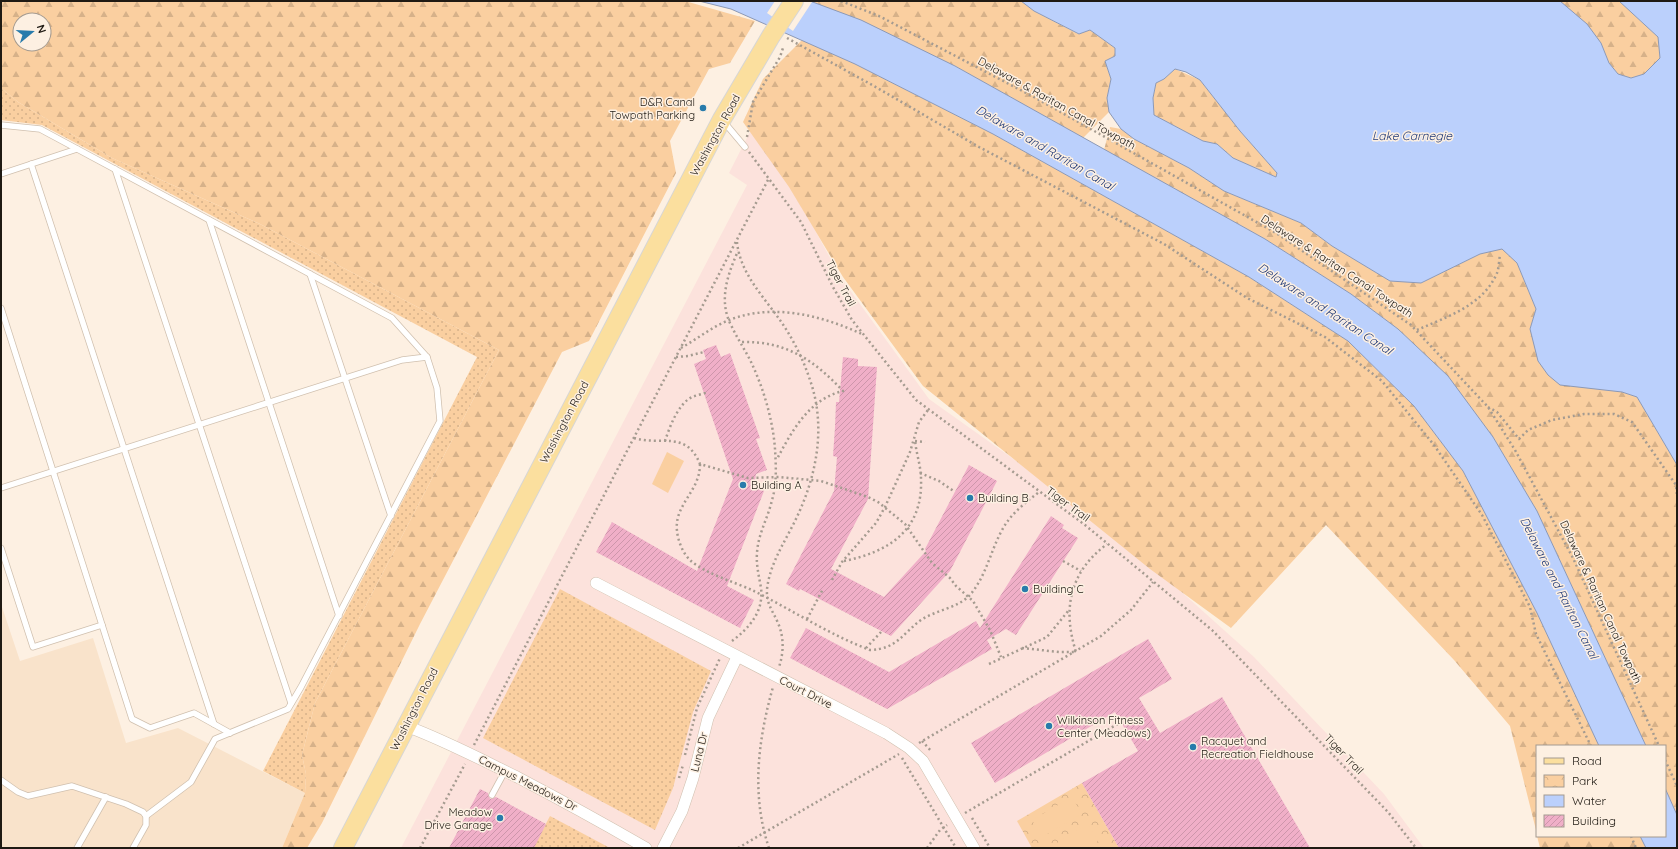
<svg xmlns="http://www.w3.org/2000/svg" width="1678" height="849" font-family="Quicksand,sans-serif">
	<defs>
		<pattern id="grass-dots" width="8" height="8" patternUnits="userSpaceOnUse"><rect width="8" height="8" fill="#facfa0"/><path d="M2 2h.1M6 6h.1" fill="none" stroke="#d6b189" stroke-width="1.8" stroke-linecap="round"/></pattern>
		<pattern id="forest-firs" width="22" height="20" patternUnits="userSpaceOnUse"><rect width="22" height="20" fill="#facfa0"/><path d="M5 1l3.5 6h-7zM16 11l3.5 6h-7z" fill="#d6b189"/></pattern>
		<pattern id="park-crowns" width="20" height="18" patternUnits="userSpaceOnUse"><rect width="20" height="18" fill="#facfa0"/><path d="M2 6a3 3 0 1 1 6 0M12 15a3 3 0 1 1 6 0" fill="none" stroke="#d6b189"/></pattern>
		<pattern id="building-hatch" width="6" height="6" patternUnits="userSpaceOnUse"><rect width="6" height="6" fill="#f0afc8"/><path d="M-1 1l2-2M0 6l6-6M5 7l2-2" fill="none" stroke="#cd96ab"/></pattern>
	</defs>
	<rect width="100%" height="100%" fill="#fdf0e2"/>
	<path fill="#f9e3cb" d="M1 604 20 661 93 638 126 743 178 728 305 793 282 848H1Z"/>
	<path fill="#fce2dc" d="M753 126 779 164 841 278 929 399 1108 526 1254 657 1384 794 1424 848H401L747 185 729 173Z"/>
	<g fill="url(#grass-dots)">
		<path d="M1 88 18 102 112 158 260 224 499 350 315 703 302 755 306 774 305 793 263 771 477 357 42 125 1 120Z"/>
		<path d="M560 589 711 671 693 712 673 788 655 830 483 738Z"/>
		<path d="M550 816 610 848H533Z"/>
	</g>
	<g fill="url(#forest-firs)" fill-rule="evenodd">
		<path d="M1 1H685L755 21 730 63 709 69 670 141 676 173 589 341 562 352 420 624 322 823 307 848H282L305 793 306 774 302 755 315 703 499 350 260 224 112 158 18 102 1 88ZM20 20H44V44H20Z"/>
		<path d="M810 1H1021L1034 11 1078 34 1090 30 1115 48V56L1105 61 1111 79 1107 98 1109 112 1083 138 955 66Z"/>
		<path d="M1560 1H1619L1658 37 1660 58 1644 74 1631 78 1618 74 1609 63 1601 43Z"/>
		<path d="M802 40 855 64 993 134 1249 277 1348 341 1414 406 1463 471 1537 613 1599 746H1537V834L1510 726 1454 660 1326 525 1231 628 1150 569 923 386 843 277 789 187 743 122 763 79Z"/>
		<path d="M1175 69 1200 80 1240 131 1277 173 1276 177 1233 158 1217 144 1203 141 1154 115 1153 98 1156 83 1164 79Z"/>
		<path d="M1110 127 1121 129 1134 139 1189 168 1224 191 1301 223 1332 246 1390 281 1421 283 1480 254 1502 248 1517 263 1536 309 1530 329 1622 392 1637 397 1677 465V815L1665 788V746H1646L1537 511 1493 437 1447 376 1398 329 1351 294 1265 239 1104 150Z"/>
		<path d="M1537 836H1640L1646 848H1540Z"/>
	</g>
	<path fill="url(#park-crowns)" d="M1082 783 1119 848H1032L1017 821Z"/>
	<g fill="#facfa0">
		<path d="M667 452 684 461 668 493 652 484Z"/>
		<path d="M1072 797 1082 814 1042 837 1032 820Z"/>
		<path d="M1088 824 1098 841 1087 848H1049Z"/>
	</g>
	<g fill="#bbd0fc" stroke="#8c99b6" fill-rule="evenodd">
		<path d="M699 1H810L861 20 955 66 1265 239 1351 294 1398 329 1448 376 1493 437 1537 511 1646 746H1599L1537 613 1463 471 1414 406 1348 341 1249 277 993 134 855 64 731 9Z"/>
		<path d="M1021 1H1560L1587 24 1601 43 1609 63 1618 74 1631 78 1644 74 1660 58 1658 37 1619 1H1677V465L1637 397 1622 392 1560 385 1548 375 1538 361 1530 329 1536 309 1517 263 1502 249 1480 254 1421 283 1390 281 1332 246 1301 223 1224 191 1189 168 1134 139 1121 129 1109 112 1107 98 1111 79 1105 61 1115 56V48L1090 30 1079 34 1034 11ZM1175 69 1186 72 1200 80 1240 131 1277 173 1276 177 1233 158 1217 144 1203 141 1154 115 1153 98 1156 83 1164 79Z"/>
		<path d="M1665 788 1677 815V848H1646L1640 836H1665Z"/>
	</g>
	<path fill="#fdf0e2" d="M775 1H809L812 2 793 31 767 13Z"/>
	<g fill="url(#building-hatch)">
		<path d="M716 345 721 357 730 353 760 438 756 439 767 470 756 474 754 487 764 491 727 586 754 600 740 628 596 552 612 522 697 571 733 479 694 364 706 359 703 350Z"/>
		<path d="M843 357 858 359V366L877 367 868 499 831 569 884 597 926 551 925 549 969 465 997 481 950 571 891 636 800 589 799 591 786 584 834 491 837 457 833 456 835 427 836 402H839Z"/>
		<path d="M1051 516 1064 525 1062 528 1078 538 1016 635 1006 629 987 640 992 649 887 709 790 658 806 628 889 672 976 621 980 628Z"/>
		<path d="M1148 639 1172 679 1139 698 1160 733 1222 697 1310 848H1119L1082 783 1138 751 1115 712 995 783 971 743Z"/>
		<path d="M480 789 488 793 490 799 496 797 546 824 534 848H449Z"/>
	</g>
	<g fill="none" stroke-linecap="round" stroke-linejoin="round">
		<g stroke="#d0c0af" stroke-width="7">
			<g id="service">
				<path d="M724 122 745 147"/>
				<path d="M1 125 40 129 392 318 427 357 437 388 440 421 301 687 288 709 215 739 191 782 146 816"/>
				<path d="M31 164 214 724"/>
				<path d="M115 169 291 703"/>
				<path d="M1 174 77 149"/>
				<path d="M209 220 339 616"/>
				<path d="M310 274 391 516"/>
				<path d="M1 308 132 719 150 728 194 713 230 733"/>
				<path d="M1 488 402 360 427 357"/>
				<path d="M1 548 33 647 102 625"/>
				<path d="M1 780 18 792 28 796 72 786 126 804 143 812 146 816V825L133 848"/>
				<path d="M492 795 505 771"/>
				<path d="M77 848 106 797"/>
			</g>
		</g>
		<g stroke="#d0c0af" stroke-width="12">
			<g id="minor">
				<path d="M596 583 886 733 909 748 923 761 974 848"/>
				<path d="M406 726C444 740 480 759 517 777 561 800 603 823 646 848"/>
				<path d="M663 848 682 811 693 778 708 718 737 657"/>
			</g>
		</g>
		<g stroke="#d7d6d5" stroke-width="20">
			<path id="primary" d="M343 848 722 119 771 36 794 1"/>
		</g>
		<g stroke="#a59b90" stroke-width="2.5" stroke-dasharray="2 3" stroke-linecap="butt">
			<path d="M841 1 879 16 1032 96 1276 233 1411 325 1488 407 1515 450 1573 558 1659 746"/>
			<path d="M787 38 874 86 979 147 1164 244 1247 298 1325 337 1382 381 1434 445 1482 515 1530 607 1536 634 1591 746"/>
			<path d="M747 137 753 102 780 57 783 48"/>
			<path d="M749 152 801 222 833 287 852 320 916 400 1085 525 1212 630 1388 812 1416 848"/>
			<path d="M737 242C740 274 765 298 782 323 794 341 803 359 810 380 827 428 816 479 794 523 783 545 770 564 767 589 766 604 773 611 778 623 784 637 784 652 779 667"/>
			<path d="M1417 330C1446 317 1483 306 1497 273 1499 268 1499 260 1500 255"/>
			<path d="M742 342C786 341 814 360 843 391 809 399 792 431 777 459"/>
			<path d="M681 348C697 339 712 327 729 320 773 303 820 315 862 334"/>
			<path d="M676 357 688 356 704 352"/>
			<path d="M1488 407 1497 412 1519 439 1528 430 1552 420 1584 414H1614L1632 422 1676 485 1677 496"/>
			<path d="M634 438C662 446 686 430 700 464L748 478 779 477 821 481 868 497 878 502 905 524 932 563 950 578 956 586 973 601 990 630 1001 657"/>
			<path d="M665 441C670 426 678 404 692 397 697 395 703 394 708 392"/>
			<path d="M915 441 925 442"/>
			<path d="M700 464C700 492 674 504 677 531 678 541 683 554 691 561 706 574 735 582 754 591 792 610 830 635 870 650 897 649 902 634 921 620 936 610 958 608 970 595 986 576 990 553 1001 532 1010 514 1024 504 1039 492"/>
			<path d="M920 473 939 481 955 492"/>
			<path d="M844 561C888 552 923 531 921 479 921 466 916 453 915 440"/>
			<path d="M1063 561 1081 571"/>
			<path d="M832 580 842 562 876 523 885 507 910 452 919 422 928 410"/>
			<path d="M807 619 823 589"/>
			<path d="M732 641C749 628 764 612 761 588 759 576 756 565 757 553 758 534 768 518 772 500 777 484 776 466 775 449 773 421 764 390 752 364 746 351 738 340 732 327 718 302 727 276 738 251"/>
			<path d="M866 648 881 632"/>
			<path d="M1022 648 1059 652H1076C1062 608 1070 572 1107 544"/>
			<path d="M989 664 1047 637 1069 610"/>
			<path d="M922 741 932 752"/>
			<path d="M919 743 1101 636 1131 610 1153 582"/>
			<path d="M474 745 769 178"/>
			<path d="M685 755 697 708 720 658"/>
			<path d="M902 758 956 848"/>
			<path d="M1665 760 1677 786"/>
			<path d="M679 778 683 765"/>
			<path d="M965 813 1121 722"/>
			<path d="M972 818 990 848"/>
			<path d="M1631 836 1636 848"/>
			<path d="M420 848 465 764"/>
			<path d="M738 848 899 754"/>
			<path d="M769 848C751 795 758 740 773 687"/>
			<path d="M927 848 940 830 947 825"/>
		</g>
		<use href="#service" stroke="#fff" stroke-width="5.5"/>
		<use href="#minor" stroke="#fff" stroke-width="11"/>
		<use href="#primary" stroke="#fbdf9e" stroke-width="18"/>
	</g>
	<g fill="#287bab" stroke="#fdf0e2" stroke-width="1.5">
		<circle cx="703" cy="108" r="4"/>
		<circle cx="743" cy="485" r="4"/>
		<circle cx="970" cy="498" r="4"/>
		<circle cx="1025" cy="589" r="4"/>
		<circle cx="1049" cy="726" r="4"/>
		<circle cx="1193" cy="747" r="4"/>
		<circle cx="500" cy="818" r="4"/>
	</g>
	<g text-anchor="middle" stroke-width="3" stroke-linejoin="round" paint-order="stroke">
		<g font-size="11" fill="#1f1a13" stroke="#fdf0e2" text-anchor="start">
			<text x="695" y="106" text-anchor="end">D&amp;R Canal<tspan x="695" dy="13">Towpath Parking</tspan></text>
			<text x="751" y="489">Building A</text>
			<text x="978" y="502">Building B</text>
			<text x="1033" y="593">Building C</text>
			<text x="1057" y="724">Wilkinson Fitness<tspan x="1057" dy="13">Center (Meadows)</tspan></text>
			<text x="1201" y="745">Racquet and<tspan x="1201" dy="13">Recreation Fieldhouse</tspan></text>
			<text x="492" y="816" text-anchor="end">Meadow<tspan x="492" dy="13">Drive Garage</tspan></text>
		</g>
		<g font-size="11" fill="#1f1a13" stroke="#fdf0e2">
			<text transform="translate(1057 103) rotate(29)" y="4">Delaware &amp; Raritan Canal Towpath</text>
			<text transform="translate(715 135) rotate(-61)" y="4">Washington Road</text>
			<text transform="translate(1337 266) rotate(33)" y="4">Delaware &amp; Raritan Canal Towpath</text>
			<text transform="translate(841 283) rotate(62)" y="4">Tiger Trail</text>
			<text transform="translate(564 422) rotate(-62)" y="4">Washington Road</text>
			<text transform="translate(1068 504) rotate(36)" y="4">Tiger Trail</text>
			<text transform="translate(1601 602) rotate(65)" y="4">Delaware &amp; Raritan Canal Towpath</text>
			<text transform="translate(806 692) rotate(27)" y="4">Court Drive</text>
			<text transform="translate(414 709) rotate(-63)" y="4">Washington Road</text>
			<text transform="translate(699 752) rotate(-76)" y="4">Luna Dr</text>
			<text transform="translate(1344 754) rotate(46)" y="4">Tiger Trail</text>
			<text transform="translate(528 783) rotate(27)" y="4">Campus Meadows Dr</text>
		</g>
		<g font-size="12" font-style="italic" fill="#1f3978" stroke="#fdf0e2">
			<text x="1412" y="140">Lake Carnegie</text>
			<text transform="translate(1045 148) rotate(30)" y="4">Delaware and Raritan Canal</text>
			<text transform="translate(1325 309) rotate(33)" y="4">Delaware and Raritan Canal</text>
			<text transform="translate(1559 588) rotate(63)" y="4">Delaware and Raritan Canal</text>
		</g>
	</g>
	<rect width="1678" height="849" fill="none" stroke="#1f1a13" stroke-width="4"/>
	<rect x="1536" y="745" width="130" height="92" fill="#fdf0e2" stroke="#a49a8f"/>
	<rect x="1544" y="758" width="20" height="6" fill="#fbdf9e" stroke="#a49a8f"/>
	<text x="1572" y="765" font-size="12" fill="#1f1a13">Road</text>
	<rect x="1544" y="775" width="20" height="12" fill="url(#park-crowns)" stroke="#a49a8f"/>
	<text x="1572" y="785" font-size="12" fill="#1f1a13">Park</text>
	<rect x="1544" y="795" width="20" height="12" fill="#bbd0fc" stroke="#a49a8f"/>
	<text x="1572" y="805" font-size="12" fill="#1f1a13">Water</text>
	<rect x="1544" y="815" width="20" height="12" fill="url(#building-hatch)" stroke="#a49a8f"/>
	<text x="1572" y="825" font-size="12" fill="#1f1a13">Building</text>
	<g transform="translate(32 32) rotate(72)"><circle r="19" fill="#fdf0e2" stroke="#a49a8f"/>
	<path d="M0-3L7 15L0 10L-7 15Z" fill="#287bab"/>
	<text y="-6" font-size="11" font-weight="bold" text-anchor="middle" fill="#1f1a13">N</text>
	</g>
</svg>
